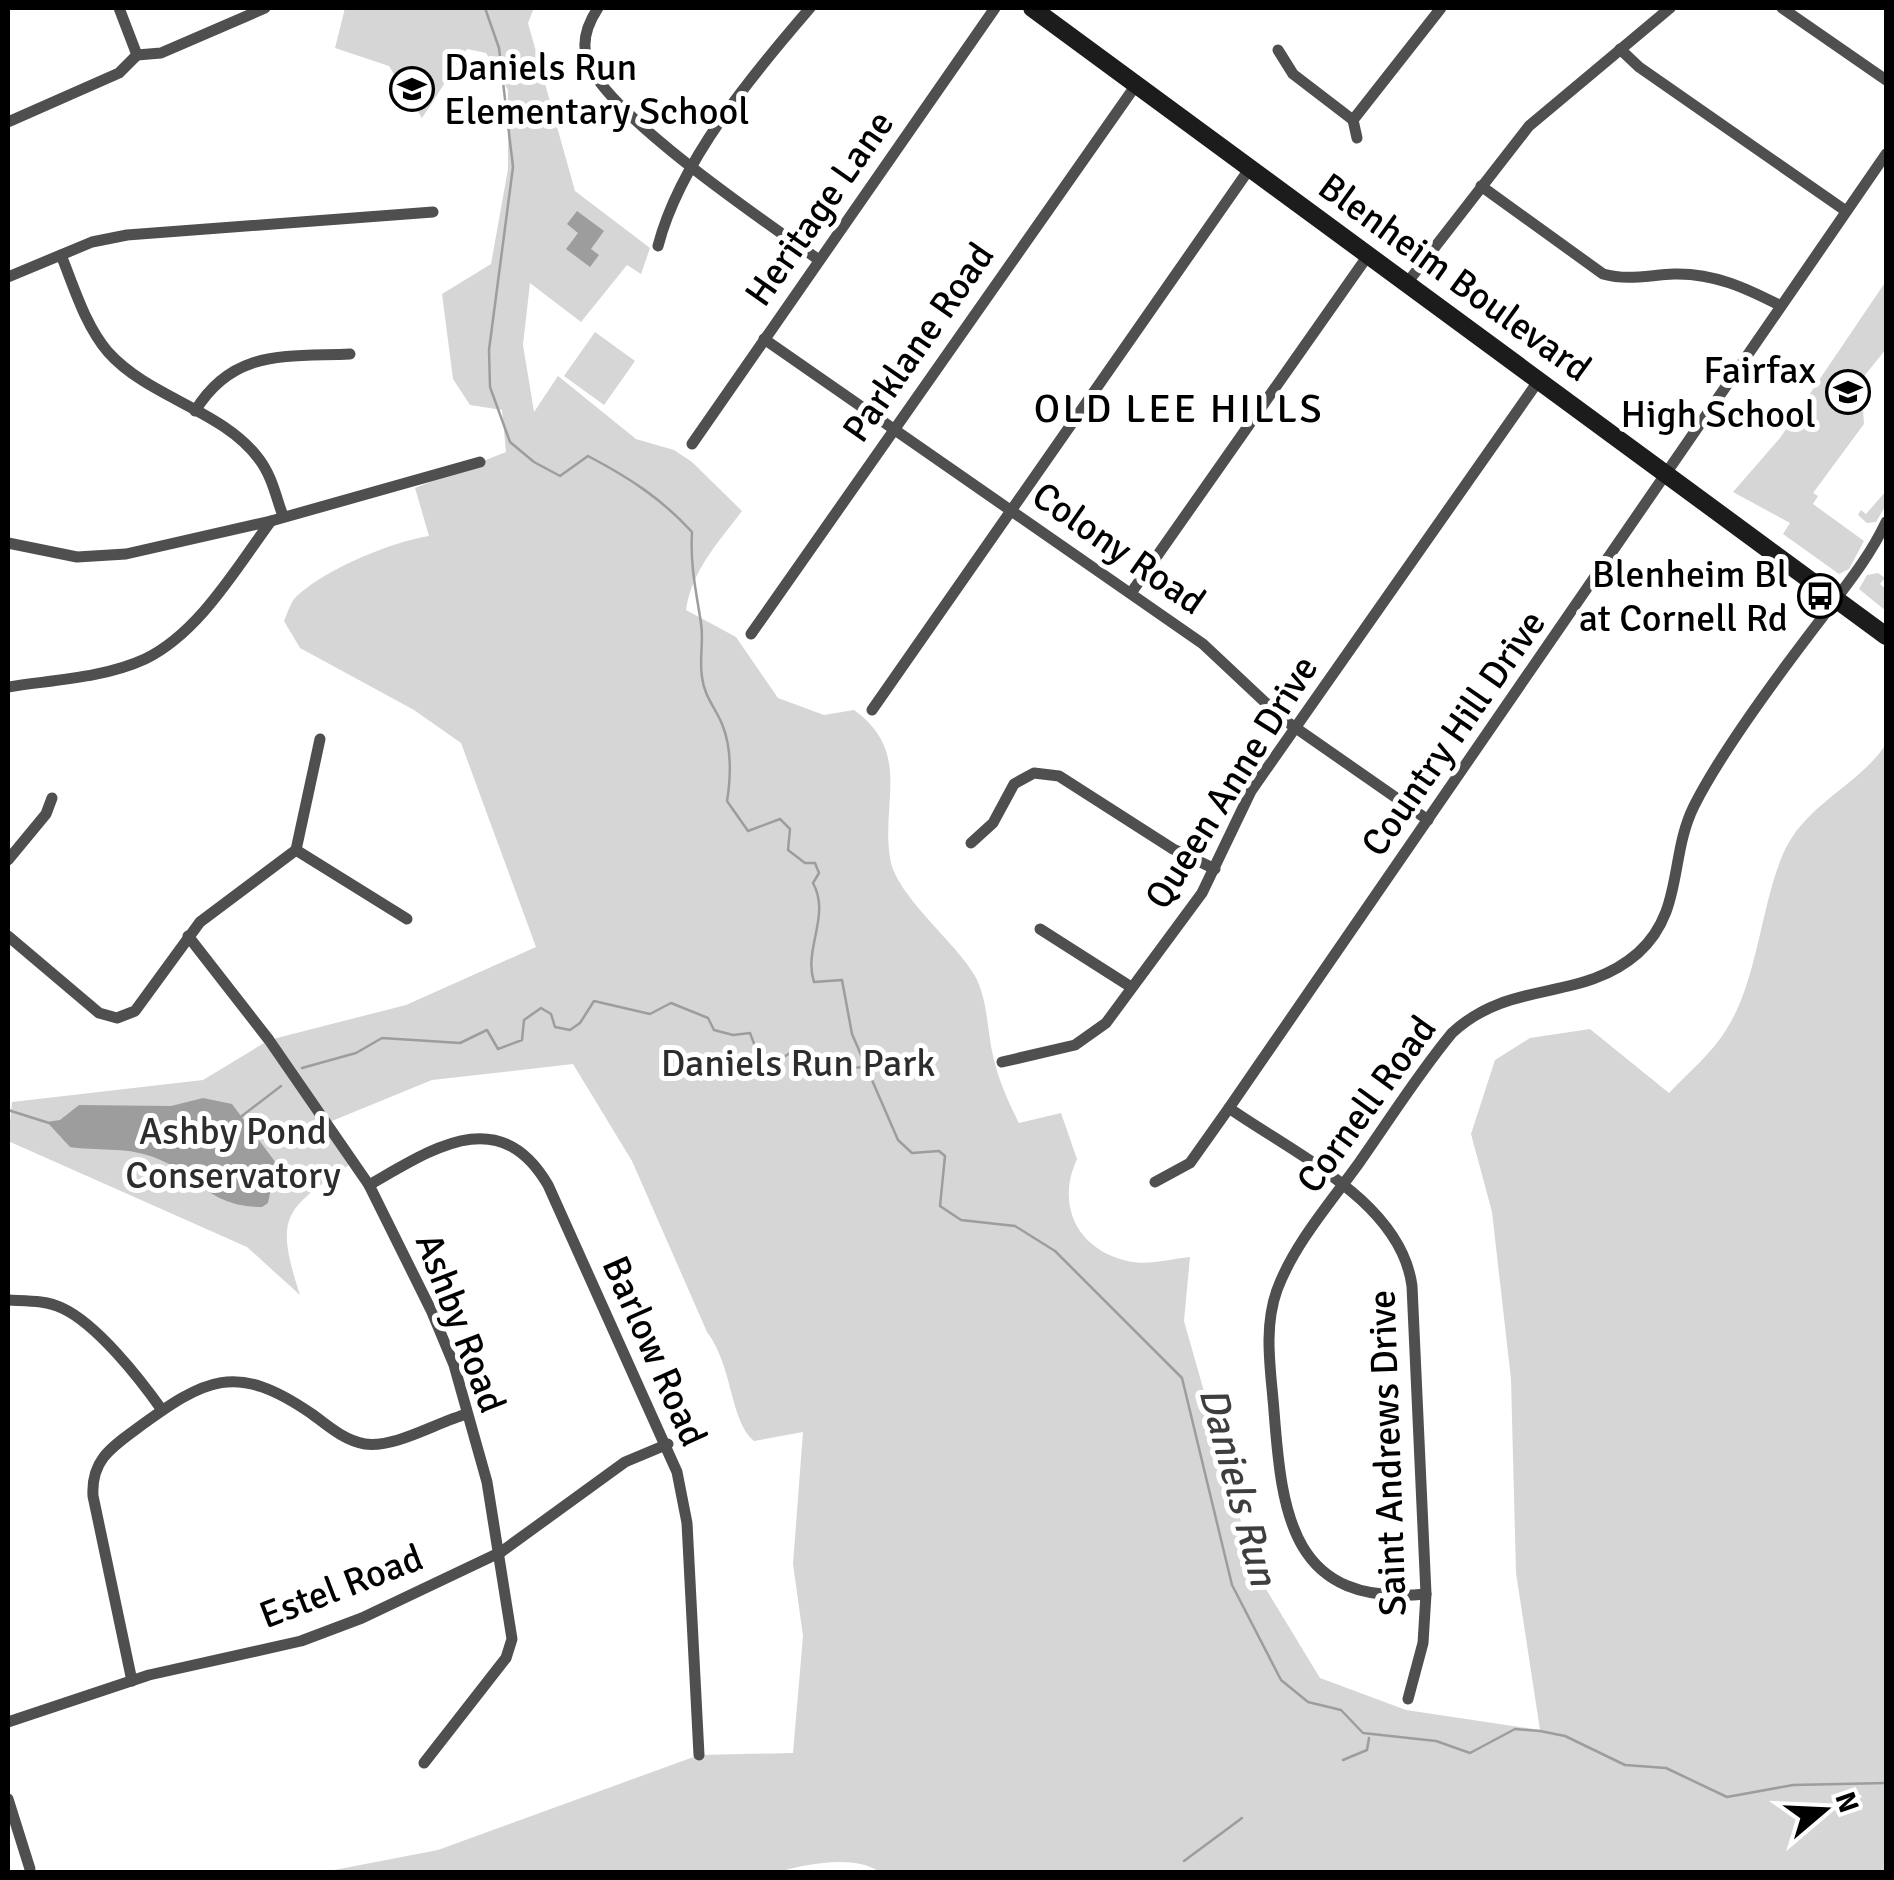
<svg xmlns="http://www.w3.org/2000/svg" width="1894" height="1880" font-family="Signika,sans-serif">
	<rect width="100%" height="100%" fill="#fff"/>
	<g fill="#d6d6d6">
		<path d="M345 8H534L528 23 575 191 650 248 641 274 627 265 581 322 530 283 523 345 534 412 558 376 636 439 674 450 692 462 742 511C718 543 692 570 686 610L736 637 778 698 824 715 854 710C912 752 881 801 890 858 895 895 957 943 975 976 987 998 987 1026 992 1051 997 1076 1007 1100 1019 1123L1061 1113 1077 1159C1056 1204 1076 1249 1127 1261 1148 1266 1169 1259 1190 1257L1184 1321 1255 1571 1320 1678 1406 1710 1540 1730 1516 1573 1511 1379 1492 1212 1471 1134 1495 1060 1530 1038 1590 1029 1669 1093C1688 1073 1712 1053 1726 1030 1758 980 1760 908 1783 854 1805 803 1859 786 1886 744V1872H880C855 1854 806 1864 778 1872H324L438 1850 699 1755 793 1753 803 1636 793 1564 803 1432 754 1441C730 1422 733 1366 707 1332L632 1161 573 1064 432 1080 327 1123 353 1162C286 1210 273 1212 300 1295L247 1247 8 1141 12 1102 203 1080 269 1040 406 1005 536 947 461 743 414 710 300 648 284 621C288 612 291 600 299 594 329 568 391 542 429 536L415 488 506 452 502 410 470 405 453 379 442 294 491 264 508 169V90L486 53 467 49 422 118 389 66 335 48Z"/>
		<path d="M1886 281V349L1861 380 1864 424 1813 493 1818 496 1813 504 1864 541 1849 569 1839 574 1783 534 1790 523 1733 492 1780 438Z"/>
		<path d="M595 332 635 361 604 405 564 376Z"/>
		<path d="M1886 491V505L1876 522 1867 523 1858 515 1861 510 1866 514Z"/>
		<path d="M1878 573 1885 578 1880 584 1886 589V611L1859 589 1867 575Z"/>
	</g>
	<g fill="#9d9d9d">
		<path d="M577 211 604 231 591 249 599 255 590 267 566 249 578 233 567 224Z"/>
		<path d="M203 1098 232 1104 276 1163 268 1203 262 1207C203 1206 201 1173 150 1156 125 1147 96 1151 70 1147L47 1122 60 1120 79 1105 171 1106Z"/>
	</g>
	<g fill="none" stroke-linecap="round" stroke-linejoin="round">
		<g stroke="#9d9d9d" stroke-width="2.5">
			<path d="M485 8 499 48 513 167 489 350 490 387 510 442 534 462 560 476 588 456C628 477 661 498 692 532 690 565 696 591 701 623 704 641 699 659 702 677 704 696 716 709 722 724 732 748 731 776 727 801L748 831 780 819 790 829 788 850 805 863H815L819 873 813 883C831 916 803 949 814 982L842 980 852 1034 898 1140 912 1153 939 1151 945 1156 940 1206 961 1220 1015 1226 1055 1251 1182 1378 1232 1585 1281 1680 1308 1702 1341 1710 1363 1733 1436 1741 1470 1753 1515 1729 1540 1731 1565 1736 1625 1765 1666 1768 1727 1797 1793 1785 1886 1783"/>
			<path d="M302 1068 356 1053 382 1038 460 1043 487 1030 498 1049 522 1040 524 1020 541 1008 551 1014 555 1027 570 1030 580 1023 594 1001 650 1014 671 1003 708 1018 714 1030 733 1035 750 1033 764 1070 790 1053H808L834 1069 865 1067"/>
			<path d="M8 1110 49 1123"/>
			<path d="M238 1119 281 1086"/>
			<path d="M1343 1760 1367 1750 1369 1738"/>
			<path d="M1184 1861 1242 1818"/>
		</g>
		<g stroke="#4f4f4f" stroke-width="11">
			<path d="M119 8 137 55"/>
			<path d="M598 8C588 23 581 40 587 59 602 112 769 224 819 260"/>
			<path d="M1782 8 1886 80"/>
			<path d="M1620 49 1639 67 1846 211"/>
			<path d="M1278 50 1293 74 1353 120"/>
			<path d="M137 55 161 53 265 8"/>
			<path d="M1353 120 1441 8"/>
			<path d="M1353 120 1357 138"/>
			<path d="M8 122 119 73 137 55"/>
			<path d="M1481 186 1603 274C1628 281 1649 275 1674 274 1714 273 1746 288 1781 306"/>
			<path d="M658 246C680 161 753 74 810 8"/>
			<path d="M61 255C74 287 85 325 108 352 149 398 223 410 259 459 272 476 276 497 283 516"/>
			<path d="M8 277 92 242 127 235 433 212"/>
			<path d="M1407 283 1529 126 1670 8"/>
			<path d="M764 339 1203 644 1283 719 1428 820"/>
			<path d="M195 411C233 349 284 357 350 354"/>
			<path d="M692 444 995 8"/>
			<path d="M8 543 77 557 126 554 271 521 480 462"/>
			<path d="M1131 593 1369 254"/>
			<path d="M751 634 1136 85"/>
			<path d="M8 687C52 680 104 678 145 659 199 633 237 567 271 521"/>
			<path d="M872 710 1250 168"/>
			<path d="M971 843 993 823 1014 784 1034 773 1059 776 1173 849 1215 869"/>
			<path d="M296 850 407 919"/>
			<path d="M8 860 46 814 52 798"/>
			<path d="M1040 929 1131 987"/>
			<path d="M8 936 99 1013 117 1018 135 1011 200 922 296 850 320 739"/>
			<path d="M188 936 269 1040 369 1185 431 1310 454 1365 487 1482 512 1639 506 1658 424 1763"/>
			<path d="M1002 1062 1075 1045 1106 1023 1202 893 1251 791 1539 380"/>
			<path d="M1229 1108C1293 1153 1401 1202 1412 1286L1426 1594 1423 1643 1408 1699"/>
			<path d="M1155 1182 1190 1163 1229 1108 1886 154"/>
			<path d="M369 1185C431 1150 499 1101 548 1185L677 1472 687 1523 699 1755"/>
			<path d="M8 1300C26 1301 46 1300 62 1308 97 1324 140 1379 162 1410"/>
			<path d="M1426 1594C1292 1607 1282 1516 1274 1411 1271 1371 1263 1329 1277 1290 1294 1244 1331 1202 1359 1163 1390 1119 1418 1074 1452 1033 1511 978 1581 1003 1638 953 1684 912 1669 856 1694 806 1722 750 1779 674 1818 623 1843 589 1868 560 1886 522"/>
			<path d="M132 1681 93 1496C91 1462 109 1449 135 1430 206 1378 235 1361 312 1414 328 1426 345 1441 365 1444 396 1448 437 1422 467 1414"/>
			<path d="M8 1722 149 1675 301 1641 362 1618 501 1552 625 1462 668 1444"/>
			<path d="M8 1799 30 1869"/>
		</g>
		<path stroke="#1c1c1c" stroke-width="18" d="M1032 8 1886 636"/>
	</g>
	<defs>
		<g id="school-ring" transform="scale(2.25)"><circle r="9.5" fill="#fff" stroke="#000" stroke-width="1.5"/><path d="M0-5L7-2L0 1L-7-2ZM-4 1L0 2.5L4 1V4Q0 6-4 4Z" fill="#000"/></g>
		<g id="bus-ring" transform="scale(2.25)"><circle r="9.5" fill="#fff" stroke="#000" stroke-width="1.5"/><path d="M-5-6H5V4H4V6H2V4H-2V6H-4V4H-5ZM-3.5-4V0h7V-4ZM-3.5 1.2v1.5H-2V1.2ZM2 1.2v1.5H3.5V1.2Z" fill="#000"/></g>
	</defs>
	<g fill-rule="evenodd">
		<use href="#school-ring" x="412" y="89"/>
		<use href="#school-ring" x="1848" y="392"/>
		<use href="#bus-ring" x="1820" y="596"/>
	</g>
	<g text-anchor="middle" stroke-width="10" stroke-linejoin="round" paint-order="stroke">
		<g font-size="38" fill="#000" stroke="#fff" text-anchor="end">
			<text x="444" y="80" text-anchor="start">Daniels Run<tspan x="444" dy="44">Elementary School</tspan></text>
			<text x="1816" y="383">Fairfax<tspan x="1816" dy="44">High School</tspan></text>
			<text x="1788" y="587">Blenheim Bl<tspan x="1788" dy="44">at Cornell Rd</tspan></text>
		</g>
		<g font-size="38" fill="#000" stroke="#fff">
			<text transform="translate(819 208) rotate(-55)" y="13">Heritage Lane</text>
			<text transform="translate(1455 277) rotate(36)" y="13">Blenheim Boulevard</text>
			<text transform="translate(918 342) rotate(-55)" y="13">Parklane Road</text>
			<text transform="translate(1119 548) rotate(35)" y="13">Colony Road</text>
			<text transform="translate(1453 733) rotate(-55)" y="13">Country Hill Drive</text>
			<text transform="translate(1231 782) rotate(-58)" y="13">Queen Anne Drive</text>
			<text transform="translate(1366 1104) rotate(-54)" y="13">Cornell Road</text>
			<text transform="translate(461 1323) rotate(69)" y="13">Ashby Road</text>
			<text transform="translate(655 1351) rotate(66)" y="13">Barlow Road</text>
			<text transform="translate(1387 1453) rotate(-92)" y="13">Saint Andrews Drive</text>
			<text transform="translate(341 1586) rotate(-21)" y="13">Estel Road</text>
		</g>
		<g font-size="38" fill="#2d2d2d" stroke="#fff">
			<text x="798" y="1076">Daniels Run Park</text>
			<text x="233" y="1144">Ashby Pond<tspan x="233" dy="44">Conservatory</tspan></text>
		</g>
		<g font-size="40" letter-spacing="2.5" fill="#000" stroke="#fff">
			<text x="1179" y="422">OLD LEE HILLS</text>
		</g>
		<g font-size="40" font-style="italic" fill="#3e3e3e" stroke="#fff">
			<text transform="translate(1239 1486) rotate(75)" y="14">Daniels Run</text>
		</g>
	</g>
	<rect width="1894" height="1880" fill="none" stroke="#000000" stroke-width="20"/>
	<g transform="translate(1824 1810) rotate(71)" stroke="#ffffff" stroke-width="8" paint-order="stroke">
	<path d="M0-8L18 38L0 25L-18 38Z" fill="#000000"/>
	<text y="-15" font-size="28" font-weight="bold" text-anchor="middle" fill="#000000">N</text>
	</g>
</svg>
